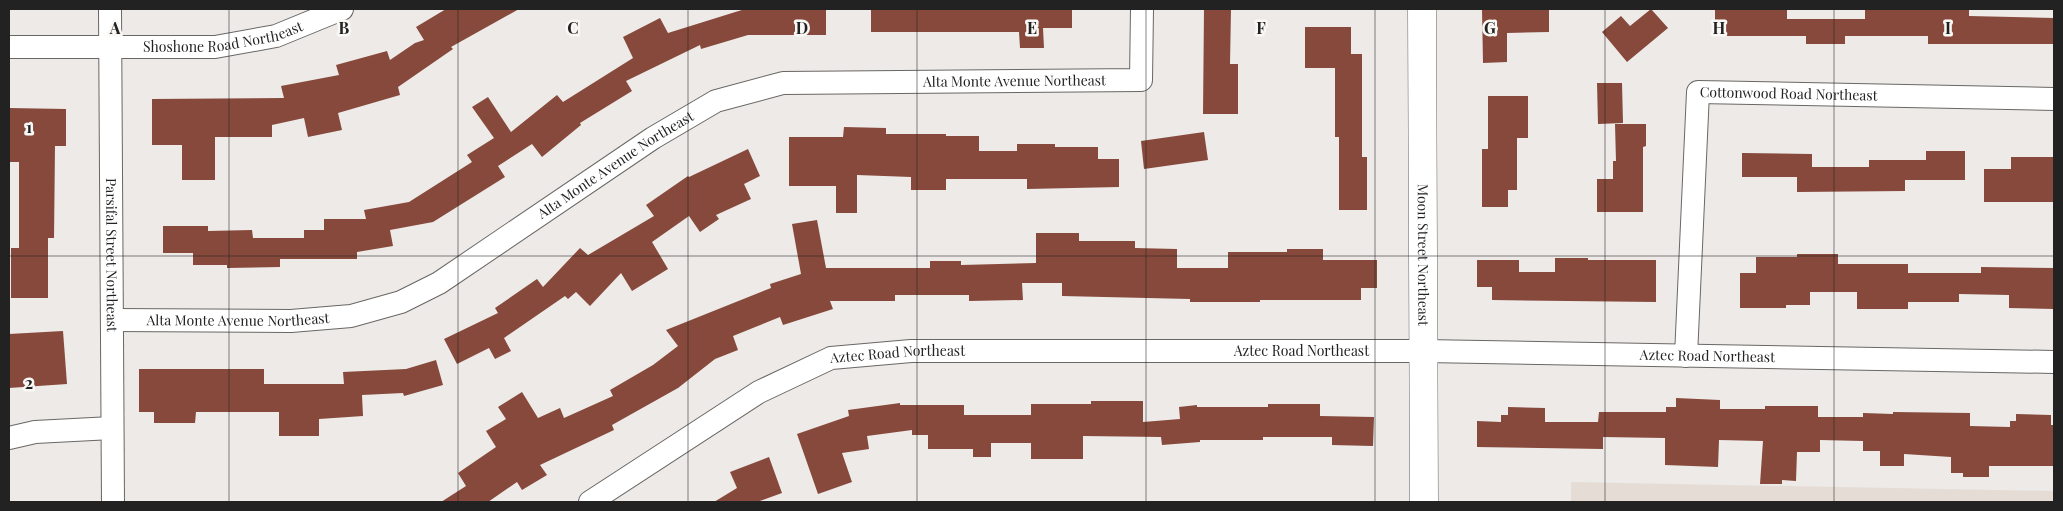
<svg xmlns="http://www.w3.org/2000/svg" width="2063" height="511" font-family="'Playfair Display',serif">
	<rect width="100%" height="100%" fill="#edeae8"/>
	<path fill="#e5ddd5" d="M1571 482 2054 491V502H1571Z"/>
	<g fill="#86493b">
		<path d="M446 9H519L451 47 453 49 398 87 400 95 338 113 342 130 308 137 304 118 272 125V137H215V180H182V145H152V99L284 98 281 86 339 75 336 65 387 51 390 60 415 43 424 40 416 27Z"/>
		<path d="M745 9H826V35H748L701 49 700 45 626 81 632 91 580 123 581 125 542 157 532 144 498 166 505 177 433 222 390 230 393 246 357 252V259H280V267L227 268V265H193V253H163V226H208V231L252 230 253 238H304V230H324V219H366L364 210 409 202 472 162 467 155 494 138 472 107 488 97 511 132 557 95 563 102 633 58 623 37 660 18 668 33Z"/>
		<path d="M871 9H1072V28H1043L1044 48H1020L1019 32H871Z"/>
		<path d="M1204 9H1231L1230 64H1238V114H1203Z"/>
		<path d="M1549 9V32L1507 33V62L1483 63 1482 10Z"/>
		<path d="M1651 9 1668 28 1627 62 1602 32 1621 16 1630 26Z"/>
		<path d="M1715 9H1787V19H1865V9H1969V16L2054 18V44H1928V36H1845V44H1806V36H1715Z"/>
		<path d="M1305 27H1351V54H1362V157H1367V210H1339V137H1335V68H1305Z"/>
		<path d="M1597 83H1622L1623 123 1598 124Z"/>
		<path d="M1488 96H1528V138H1517V190H1508V207H1482V149H1488Z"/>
		<path d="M9 108 66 109V146H55L54 238H48V298H11V248H19V162H9Z"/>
		<path d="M1615 124H1646V146L1643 147V212H1597V179H1613V161H1616Z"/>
		<path d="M844 127 886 128V134H946V136H979V151H1017V144H1055V147H1098V159H1119V187L1027 189V179H946V190H911V177L857 175V213H836V186H789V137H843Z"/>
		<path d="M1204 132 1208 160 1144 169 1141 141Z"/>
		<path d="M748 149 760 176 744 184 751 199 716 215 719 219 700 232 689 216 652 242 668 269 632 291 621 273 590 306 576 292 568 299 565 296 504 338 511 351 495 359 489 348 457 364 444 339 498 313 495 308 537 279 543 287 580 248 588 255 654 216 646 205 688 176 689 177Z"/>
		<path d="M1926 151H1965V180H1905V191L1797 192V177H1742V153L1812 154V167H1869V160H1926Z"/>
		<path d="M2011 157H2054V202H1984V169H2011Z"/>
		<path d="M817 220 826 268H930V261H961V265L1036 263V233H1079V241H1135V248L1177 249V268H1228V252H1287V249H1323V260H1377V288H1361V300H1260V302H1190V299L1062 296V283H1022L1023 300 969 301V295H895V301H830L833 309 783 325 780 317 733 336 738 350 715 359 678 388 612 425 614 430 540 465 547 475 522 490 517 482 488 502H441L466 486 458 473 496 447 486 431 506 419 498 407 522 392 538 418 560 408 564 418 613 396 610 390 653 365 678 346 666 330 771 288 770 284 801 274 792 224Z"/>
		<path d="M1797 254H1838V264H1908V273H1981V267L2054 268V309L2009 308V295L1959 294V302H1908V309H1857V292H1810V305H1786V308H1740V273H1756V257H1797Z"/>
		<path d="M1555 258H1588V260H1656V302L1492 300V287H1477V260H1519V272H1555Z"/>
		<path d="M63 331 67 384 9 388V334Z"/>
		<path d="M436 360 443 385 404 396 403 393 362 395 363 416 319 419V436H279V412H196L195 423H154V412H139V369H264V384H344L343 372 406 369Z"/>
		<path d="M1676 398 1720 400V409H1765V406H1818V417H1863V413L1893 414V412L1970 413V426L2010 427V421H2016V414L2051 415V425H2054V466H1989V477H1963V473H1951V457L1904 454V466H1880V451H1863V441L1820 440V452H1797L1796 481 1782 480V484H1760L1763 441 1719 440 1718 467 1665 465V438L1603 437V449L1477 447V421L1501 422V415H1508V407L1545 408V422H1598L1599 412H1666V407H1676Z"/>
		<path d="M1091 401H1143V422L1180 419 1179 407 1197 405V407H1268V404H1320V416L1374 417 1373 446 1332 445V437H1263V440H1200V442L1162 445 1161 437 1083 436V459H1031V443H991V457H973V449H928V435H912V430L867 436 869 449 842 453 852 482 818 494 797 434 849 416 848 410 900 403V405H964V415H1031V404H1091Z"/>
		<path d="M769 457 782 493 757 502H714L737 488 730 472Z"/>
	</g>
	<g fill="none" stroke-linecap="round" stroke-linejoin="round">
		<g stroke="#696764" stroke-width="24">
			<g id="minor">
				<path id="s1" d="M110 9 113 502"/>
				<path id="s2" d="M9 47H215L276 36 342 9"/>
				<path id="s3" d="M112 320 291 321 351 316 401 302 439 283 653 138 716 101 783 83 1141 80 1142 9"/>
				<path id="s4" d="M1686 356 1698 92 2054 99"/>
				<path d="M9 438 35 432 112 428"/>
				<path id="s5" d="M590 502 759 392 831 358 911 351H1424L2054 362"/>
			</g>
		</g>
		<g stroke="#696764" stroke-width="29">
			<g id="tertiary">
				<path id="s6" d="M1422 9 1424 502"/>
			</g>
		</g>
		<use href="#minor" stroke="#fff" stroke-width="22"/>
		<use href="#tertiary" stroke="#fff" stroke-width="28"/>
	</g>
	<path fill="none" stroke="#232222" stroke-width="1" stroke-opacity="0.55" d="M229 9V502M458 9V502M688 9V502M917 9V502M1146 9V502M1375 9V502M1605 9V502M1834 9V502M9 256H2054"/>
	<g text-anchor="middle" stroke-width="5" stroke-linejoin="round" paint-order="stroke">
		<g font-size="14" fill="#232222" stroke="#faf8f5">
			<text dy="5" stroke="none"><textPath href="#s2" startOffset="215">Shoshone Road Northeast</textPath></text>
			<text dy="5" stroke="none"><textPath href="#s3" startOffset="966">Alta Monte Avenue Northeast</textPath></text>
			<text dy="5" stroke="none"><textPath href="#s4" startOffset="355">Cottonwood Road Northeast</textPath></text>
			<text dy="5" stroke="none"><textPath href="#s3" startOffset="546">Alta Monte Avenue Northeast</textPath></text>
			<text dy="5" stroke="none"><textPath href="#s1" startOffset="246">Parsifal Street Northeast</textPath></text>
			<text dy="5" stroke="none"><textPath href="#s6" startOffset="246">Moon Street Northeast</textPath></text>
			<text dy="5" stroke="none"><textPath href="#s3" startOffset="126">Alta Monte Avenue Northeast</textPath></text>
			<text dy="5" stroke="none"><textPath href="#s5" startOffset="752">Aztec Road Northeast</textPath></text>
			<text dy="5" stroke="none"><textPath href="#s5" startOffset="348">Aztec Road Northeast</textPath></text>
			<text dy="5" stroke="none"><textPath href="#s5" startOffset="1158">Aztec Road Northeast</textPath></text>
		</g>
	</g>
	<g font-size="16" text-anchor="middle" font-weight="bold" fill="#232222" stroke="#faf8f5" stroke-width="5" stroke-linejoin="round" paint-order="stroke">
		<text x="115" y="34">A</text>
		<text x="344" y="34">B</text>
		<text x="573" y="34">C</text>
		<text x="802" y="34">D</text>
		<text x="1032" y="34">E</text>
		<text x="1261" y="34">F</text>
		<text x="1490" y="34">G</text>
		<text x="1719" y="34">H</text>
		<text x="1948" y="34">I</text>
		<text x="29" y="133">1</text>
		<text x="29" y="389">2</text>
	</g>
	<rect width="2063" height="511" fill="none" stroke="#232222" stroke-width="20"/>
</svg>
